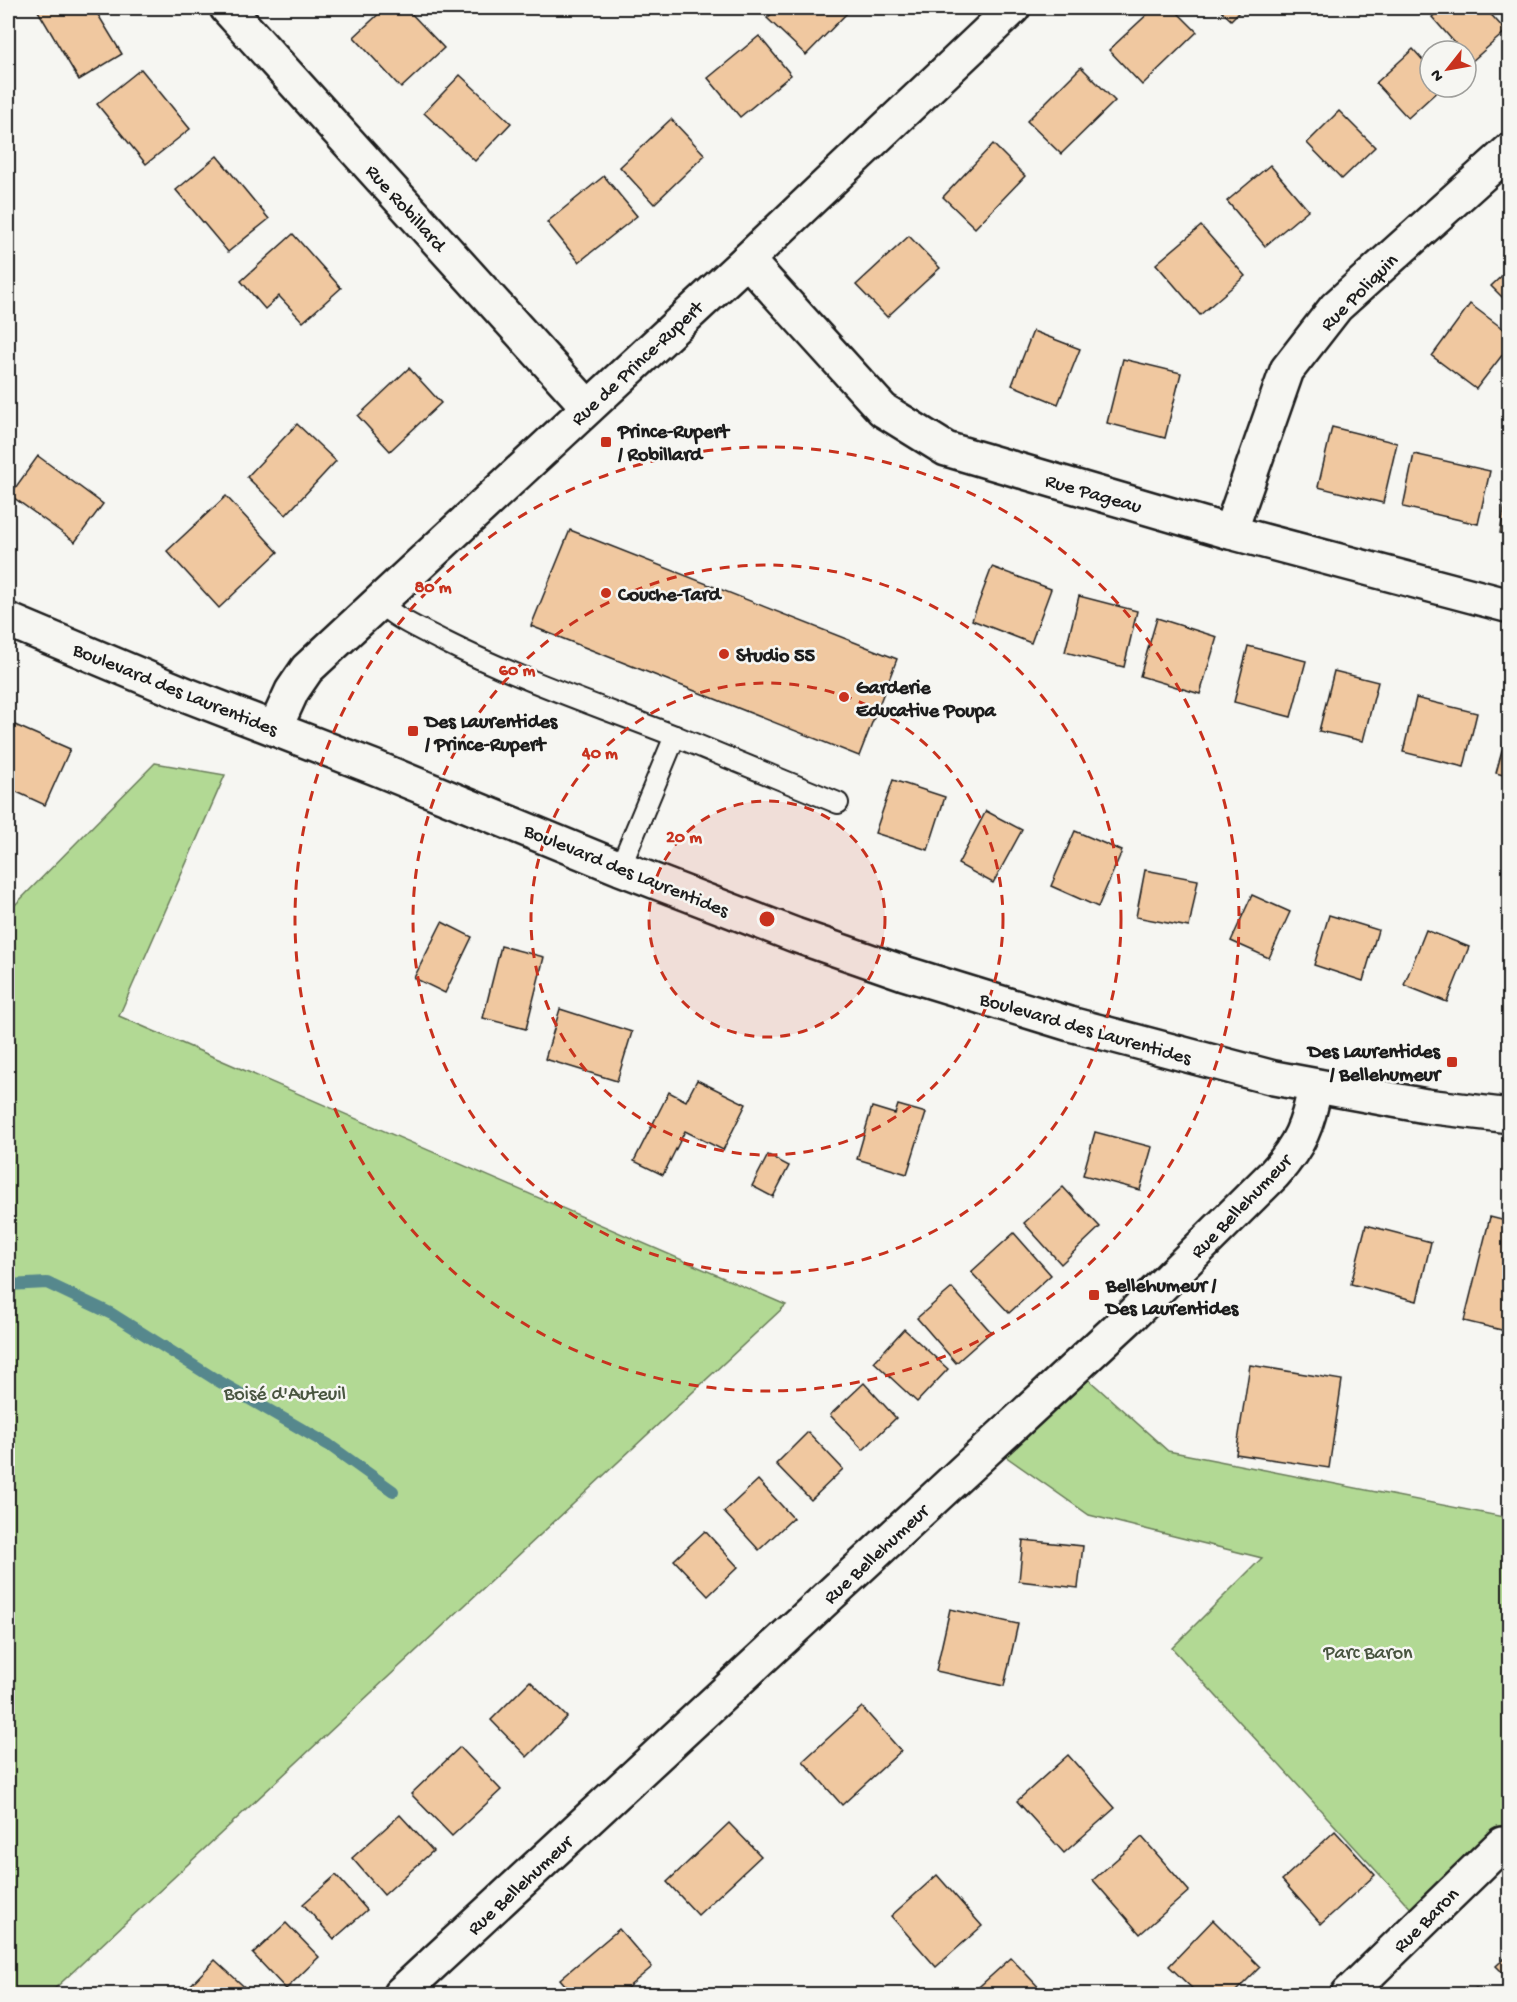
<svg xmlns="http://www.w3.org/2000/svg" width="1517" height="2002" font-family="'Gochi Hand',sans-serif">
	<rect width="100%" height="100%" fill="#f6f6f2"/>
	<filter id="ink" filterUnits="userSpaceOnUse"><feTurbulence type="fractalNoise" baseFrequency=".0167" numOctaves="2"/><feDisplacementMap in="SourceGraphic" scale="12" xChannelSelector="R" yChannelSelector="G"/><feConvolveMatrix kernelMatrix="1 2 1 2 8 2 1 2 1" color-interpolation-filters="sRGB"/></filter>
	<g filter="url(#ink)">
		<g fill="#b2d994" stroke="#677a58" stroke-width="1.5">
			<path d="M155 763 225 775 119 1016 786 1305 49 1994H8V912Z"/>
			<path d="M1087 1378 1168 1451 1509 1518V1838L1415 1913 1172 1648 1262 1558 1089 1515 1005 1456Z"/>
		</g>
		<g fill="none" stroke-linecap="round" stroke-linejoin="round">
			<path stroke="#57888d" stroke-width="12" d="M8 1285 47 1283 112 1314 215 1379 329 1445 393 1491"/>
		</g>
		<g fill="#f0c8a0" stroke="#1c1c1c" stroke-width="1.5">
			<path d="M43 8H94L122 54 79 80 38 11Z"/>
			<path d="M385 8H406L444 48 401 88 354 37Z"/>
			<path d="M778 8H852L806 55 767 18Z"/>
			<path d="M1154 8H1173L1197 32 1142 85 1109 50Z"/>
			<path d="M1218 8H1243L1231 20Z"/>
			<path d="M1442 8H1485L1506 31 1471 62 1466 56V51H1462L1432 17Z"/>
			<path d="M759 36 791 75 740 117 708 78Z"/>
			<path d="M1413 49 1430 68V87H1442L1408 118 1376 83Z"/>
			<path d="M1081 67 1115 101 1061 154 1027 121Z"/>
			<path d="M141 69 190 129 146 164 97 104Z"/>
			<path d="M460 75 511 123 475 161 424 113Z"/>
			<path d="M1339 111 1375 147 1342 179 1307 143Z"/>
			<path d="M671 119 705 155 654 204 620 167Z"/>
			<path d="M993 144 1025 176 975 228 943 197Z"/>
			<path d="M217 156 269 219 228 252 176 190Z"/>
			<path d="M1270 165 1308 210 1265 246 1227 201Z"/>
			<path d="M604 176 637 216 579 262 547 222Z"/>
			<path d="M1201 226 1245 276 1200 315 1156 264Z"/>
			<path d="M293 234 341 288 303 322 279 296 265 309 241 281Z"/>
			<path d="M909 236 940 268 887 317 856 285Z"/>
			<path d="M1510 268V305L1491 286Z"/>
			<path d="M8 297 13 299 8 321Z"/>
			<path d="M1470 304 1510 334V345L1476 389 1432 356Z"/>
			<path d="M1033 331 1080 349 1058 404 1012 385Z"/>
			<path d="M1123 359 1181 373 1165 438 1107 423Z"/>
			<path d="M409 368 441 403 390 451 358 416Z"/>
			<path d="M297 424 336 461 286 515 247 477Z"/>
			<path d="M1332 427 1397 443 1383 503 1318 487Z"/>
			<path d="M1414 454 1490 471 1478 524 1403 507Z"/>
			<path d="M38 456 103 504 75 542 10 495Z"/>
			<path d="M1510 473V534L1500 533Z"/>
			<path d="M226 496 278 552 219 608 167 551Z"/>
			<path d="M570 530 897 659 859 756 531 626Z"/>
			<path d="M992 567 1051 589 1031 643 972 620Z"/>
			<path d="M1079 596 1137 611 1124 667 1065 652Z"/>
			<path d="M1157 618 1217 637 1200 694 1140 676Z"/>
			<path d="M1248 646 1306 661 1291 717 1234 702Z"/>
			<path d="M1334 671 1378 682 1363 741 1319 731Z"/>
			<path d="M1416 698 1477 713 1464 767 1403 752Z"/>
			<path d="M8 722 70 749 45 805 8 788Z"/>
			<path d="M1510 722V777L1496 773Z"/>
			<path d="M893 780 945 797 928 850 875 833Z"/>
			<path d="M986 811 1022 830 993 883 958 864Z"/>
			<path d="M1075 831 1122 851 1098 907 1051 886Z"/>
			<path d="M1145 870 1198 880 1189 927 1136 917Z"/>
			<path d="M1252 895 1290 912 1269 958 1231 941Z"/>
			<path d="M1329 915 1378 930 1363 981 1314 965Z"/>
			<path d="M442 922 472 937 445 993 414 978Z"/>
			<path d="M1426 930 1469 947 1447 1002 1404 985Z"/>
			<path d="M501 946 544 957 526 1029 483 1018Z"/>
			<path d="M560 1009 632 1032 617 1081 545 1059Z"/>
			<path d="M697 1080 746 1104 723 1150 685 1131 663 1175 634 1161 669 1092 686 1101Z"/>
			<path d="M898 1105 926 1113 907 1174 857 1159 872 1107 895 1114Z"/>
			<path d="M1095 1132 1152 1147 1140 1190 1083 1175Z"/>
			<path d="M768 1155 789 1166 773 1197 752 1186Z"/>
			<path d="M1063 1187 1100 1227 1061 1264 1024 1223Z"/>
			<path d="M1490 1217 1510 1222V1332L1464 1321Z"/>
			<path d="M1366 1225 1431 1242 1417 1301 1351 1284Z"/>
			<path d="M1014 1233 1051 1275 1009 1313 971 1272Z"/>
			<path d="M952 1288 991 1332 956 1363 917 1318Z"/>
			<path d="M904 1329 948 1369 917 1402 874 1362Z"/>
			<path d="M1250 1365 1342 1380 1329 1468 1236 1454Z"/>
			<path d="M864 1383 896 1418 863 1450 830 1415Z"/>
			<path d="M808 1432 843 1469 811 1500 776 1464Z"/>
			<path d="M758 1480 793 1518 759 1550 724 1512Z"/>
			<path d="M705 1531 738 1567 708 1596 674 1560Z"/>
			<path d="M1023 1540 1083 1546 1078 1588 1019 1581Z"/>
			<path d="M950 1609 1018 1624 1004 1686 936 1671Z"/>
			<path d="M530 1681 567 1717 527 1757 491 1720Z"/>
			<path d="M862 1707 901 1751 842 1805 803 1761Z"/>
			<path d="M460 1747 501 1790 452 1836 411 1794Z"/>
			<path d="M1068 1755 1115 1808 1064 1853 1017 1801Z"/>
			<path d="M400 1815 433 1851 384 1895 352 1858Z"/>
			<path d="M729 1823 761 1856 698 1915 667 1882Z"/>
			<path d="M1335 1831 1375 1875 1321 1924 1282 1880Z"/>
			<path d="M1142 1837 1189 1891 1140 1934 1093 1880Z"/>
			<path d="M336 1875 367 1910 334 1939 303 1904Z"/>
			<path d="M937 1875 982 1926 936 1967 891 1916Z"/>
			<path d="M1213 1920 1260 1967 1233 1994H1198L1169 1966Z"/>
			<path d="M286 1923 319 1957 286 1989 253 1954Z"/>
			<path d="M619 1929 652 1967 620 1994H573L560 1979Z"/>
			<path d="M1510 1953V1980L1496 1966Z"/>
			<path d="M1011 1958 1045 1994H971Z"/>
			<path d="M215 1960 252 1994H182Z"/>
			<path d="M1476 1988 1482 1994H1468Z"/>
		</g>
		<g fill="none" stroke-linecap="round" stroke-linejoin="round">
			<g stroke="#1c1c1c" stroke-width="24">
				<g id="lane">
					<path d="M379 602C397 620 422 630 445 642 519 679 598 706 675 736L620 868"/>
					<path d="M675 736 838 803"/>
				</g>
			</g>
			<g stroke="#1c1c1c" stroke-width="38">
				<g id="street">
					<path d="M227 8 588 407"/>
					<path d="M747 260 883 410 946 449 1230 532 1510 606"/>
					<path d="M1230 532 1287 370 1336 307 1510 150"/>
					<path d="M275 728 292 691 307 669 747 260 1013 8"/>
					<path d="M400 1994 1134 1313 1274 1174C1300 1145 1308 1125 1315 1087"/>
					<path d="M1348 1994 1502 1844"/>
				</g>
			</g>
			<g stroke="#1c1c1c" stroke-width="38">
				<path id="secondary" d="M8 620 187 695 376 768 620 868 795 935 904 973 1070 1024 1274 1078 1426 1106 1510 1116"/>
			</g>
			<use href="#lane" stroke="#f6f6f2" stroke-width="20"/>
			<use href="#street" stroke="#f6f6f2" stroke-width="33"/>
			<use href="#secondary" stroke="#f6f6f2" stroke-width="33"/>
		</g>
	</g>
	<circle cx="767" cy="919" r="118" fill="#c8321e" fill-opacity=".12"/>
	<g fill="none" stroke="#c8321e" stroke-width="3" stroke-dasharray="10 8">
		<circle cx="767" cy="919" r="118"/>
		<circle cx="767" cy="919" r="236"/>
		<circle cx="767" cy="919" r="354"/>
		<circle cx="767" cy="919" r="472"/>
	</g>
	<g fill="#c8321e" stroke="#f6f6f2" stroke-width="2">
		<rect x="600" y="436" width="12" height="12" rx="3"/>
		<circle cx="606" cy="593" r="6"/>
		<circle cx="724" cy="654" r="6"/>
		<circle cx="844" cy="697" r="6"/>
		<rect x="407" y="725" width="12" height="12" rx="3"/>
		<rect x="1446" y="1056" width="12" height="12" rx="3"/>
		<rect x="1088" y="1289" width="12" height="12" rx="3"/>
	</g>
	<g text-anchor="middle" stroke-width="5" stroke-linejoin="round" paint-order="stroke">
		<g font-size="20" fill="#1c1c1c" stroke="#f6f6f2">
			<text transform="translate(407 207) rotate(48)" y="7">Rue Robillard</text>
			<text transform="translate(1358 291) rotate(-45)" y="7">Rue Poliquin</text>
			<text transform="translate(636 362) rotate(-43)" y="7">Rue de Prince-Rupert</text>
			<text transform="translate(1094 492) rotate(16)" y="7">Rue Pageau</text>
			<text transform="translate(176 688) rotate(22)" y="7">Boulevard des Laurentides</text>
			<text transform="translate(627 869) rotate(22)" y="7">Boulevard des Laurentides</text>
			<text transform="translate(1086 1027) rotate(16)" y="7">Boulevard des Laurentides</text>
			<text transform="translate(1240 1205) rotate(-46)" y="7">Rue Bellehumeur</text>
			<text transform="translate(875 1553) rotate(-43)" y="7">Rue Bellehumeur</text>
			<text transform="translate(519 1884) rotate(-43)" y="7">Rue Bellehumeur</text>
			<text transform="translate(1425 1919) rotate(-45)" y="7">Rue Baron</text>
		</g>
		<g font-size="20" font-weight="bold" fill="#1c1c1c" stroke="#f6f6f2" text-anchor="start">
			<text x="618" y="437">Prince-Rupert<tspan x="618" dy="23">/ Robillard</tspan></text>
			<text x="618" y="600">Couche-Tard</text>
			<text x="736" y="661">Studio 55</text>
			<text x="856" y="693">Garderie<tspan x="856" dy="23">Educative Poupa</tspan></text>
			<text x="425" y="727">Des Laurentides<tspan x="425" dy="23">/ Prince-Rupert</tspan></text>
			<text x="1440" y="1057" text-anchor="end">Des Laurentides<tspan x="1440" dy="23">/ Bellehumeur</tspan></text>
			<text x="1106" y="1291">Bellehumeur /<tspan x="1106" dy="23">Des Laurentides</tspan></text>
		</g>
		<g font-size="20" fill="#495540" stroke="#f6f6f2">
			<text x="285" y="1399">Boisé d'Auteuil</text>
			<text x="1368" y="1658">Parc Baron</text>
		</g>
	</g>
	<circle cx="767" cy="919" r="9" fill="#c8321e" stroke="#f6f6f2" stroke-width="3"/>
	<g font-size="18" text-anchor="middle" font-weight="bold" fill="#c8321e" stroke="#f6f6f2" stroke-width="5" stroke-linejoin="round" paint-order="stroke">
		<text x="433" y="592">80 m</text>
		<text x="517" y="675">60 m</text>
		<text x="600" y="758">40 m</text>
		<text x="684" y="842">20 m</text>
	</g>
	<rect width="1517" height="2002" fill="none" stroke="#f6f6f2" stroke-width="30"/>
	<rect x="15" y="15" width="1487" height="1972" fill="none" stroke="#1c1c1c" stroke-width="2" filter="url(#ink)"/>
	<g transform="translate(1448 69) rotate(239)"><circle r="28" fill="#f6f6f2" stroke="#9f9f9c" stroke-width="1.5"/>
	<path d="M0-4.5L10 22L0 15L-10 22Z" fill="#c8321e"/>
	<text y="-9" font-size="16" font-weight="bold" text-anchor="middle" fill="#1c1c1c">N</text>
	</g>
</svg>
